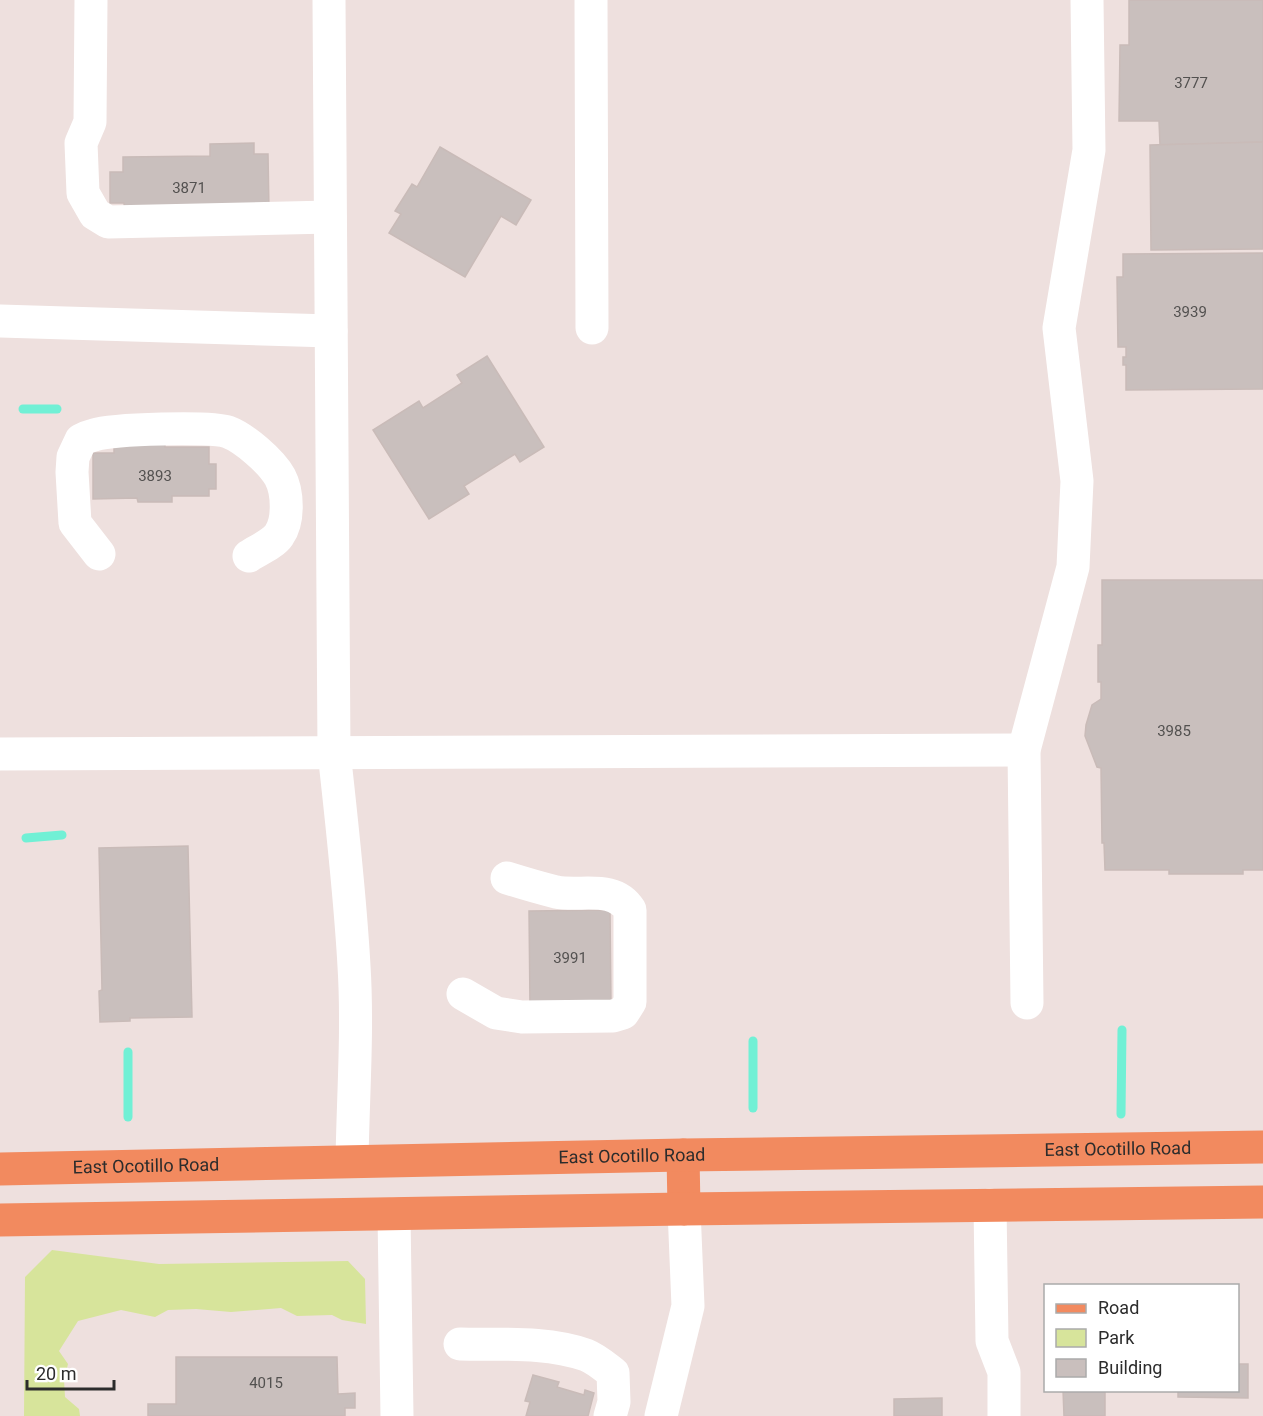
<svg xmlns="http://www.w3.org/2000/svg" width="1263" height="1416" font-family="Roboto,sans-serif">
	<rect width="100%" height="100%" fill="#eee0de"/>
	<path fill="#d7e49b" d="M52 1250 159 1264 348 1261 365 1279 366 1324 342 1320 332 1315 297 1316 281 1308 231 1312 196 1309 168 1310 155 1317 121 1310 78 1321 59 1351 68 1364 64 1380 65 1397 79 1409 80 1416H24L25 1277Z"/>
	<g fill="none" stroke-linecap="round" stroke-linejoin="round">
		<g stroke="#71f0d5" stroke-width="9">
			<path d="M23 409H57"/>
			<path d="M26 838 62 835"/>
			<path d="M753 1041V1108"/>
			<path d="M128 1052V1117"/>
			<path d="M1121 1114 1122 1030"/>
		</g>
	</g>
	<g fill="#c9bfbd" stroke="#c9bbb8" stroke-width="1.5">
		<path d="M1129 0H1263V142L1160 145 1159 121H1119L1120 45H1129Z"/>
		<path d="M1263 142V249L1151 250 1150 145Z"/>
		<path d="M254 143V154H268L269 210 125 213 124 203H110V172H123V157L210 156V144Z"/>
		<path d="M440 147 531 200 516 225 501 216 465 277 389 233 401 214 395 211 412 184 417 187Z"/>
		<path d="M1263 253V389L1126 390V365H1123V357H1126V347H1118L1117 277H1123V254Z"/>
		<path d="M487 356 544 447 520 462 515 454 464 486 469 494 429 519 373 430 419 401 423 408 462 383 457 375Z"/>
		<path d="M165 439V447H209V464H216V489H209V496H172V502H138L137 498 93 499V453H114V446Z"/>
		<path d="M1102 580H1263V870H1243V874H1169V870H1105L1104 843H1102L1101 768 1097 767 1085 736 1086 725 1092 705 1101 699V682H1098V645H1102Z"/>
		<path d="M188 846 192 1017 130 1018V1021L100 1022 99 991 102 990 99 848Z"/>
		<path d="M610 910 611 1005 530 1006 529 911Z"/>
		<path d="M176 1357H337L338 1394 355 1393V1408H345V1416H148V1404H176Z"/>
		<path d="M1238 1364H1248V1398L1178 1397V1390H1238Z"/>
		<path d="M533 1375 559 1382 557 1387 584 1395 585 1390 594 1393 588 1416H526L530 1402 525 1401Z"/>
		<path d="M1063 1390H1105V1416H1064Z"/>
		<path d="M942 1398V1416H894V1399Z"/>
	</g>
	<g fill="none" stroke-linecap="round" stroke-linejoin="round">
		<g stroke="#fff" stroke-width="33">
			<path d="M91 0 90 122 81 143 83 193 95 214 108 222 330 217"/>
			<path d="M329 0 334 752C342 823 350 894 354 966 358 1030 353 1096 352 1161"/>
			<path d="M591 0 592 328"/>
			<path d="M0 321 331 331"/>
			<path d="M99 554 75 523 72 472 73 457 81 440C85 438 90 436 94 435 113 429 211 426 228 432 244 438 271 461 280 477 288 492 289 521 279 535 273 544 258 550 249 556"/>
			<path d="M0 754 1024 750"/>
			<path d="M463 994 496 1013 522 1017 613 1016 623 1013 630 1002V910C614 884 581 897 556 892 540 888 523 883 507 878"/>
			<path d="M1027 1003 1024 750 1073 567 1077 481 1059 328 1089 150 1087 0"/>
			<path d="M990 1205 992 1341 1004 1372V1416"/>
			<path d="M394 1214 397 1416"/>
			<path d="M460 1344C501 1345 546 1341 586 1355 596 1359 604 1366 613 1373L614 1402 610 1416"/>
			<path d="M661 1416 688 1306 684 1209"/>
		</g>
		<g stroke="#f28a5f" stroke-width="33">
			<path d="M683 1155 684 1209"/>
			<path id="s1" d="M0 1169 683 1155 1263 1147"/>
			<path d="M0 1220 684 1209 1263 1202"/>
		</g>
	</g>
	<g text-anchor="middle" stroke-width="4.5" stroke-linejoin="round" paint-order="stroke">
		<g font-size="15" fill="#535150">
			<text x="1191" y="88">3777</text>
			<text x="189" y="193">3871</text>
			<text x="1190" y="317">3939</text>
			<text x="155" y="481">3893</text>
			<text x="1174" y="736">3985</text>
			<text x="570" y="963">3991</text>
			<text x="266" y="1388">4015</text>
		</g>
		<g font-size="18" fill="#2c2c2c" stroke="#fff">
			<text dy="6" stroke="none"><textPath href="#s1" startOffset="1118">East Ocotillo Road</textPath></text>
			<text dy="6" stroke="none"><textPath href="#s1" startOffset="632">East Ocotillo Road</textPath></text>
			<text dy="6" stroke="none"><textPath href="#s1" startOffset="146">East Ocotillo Road</textPath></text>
		</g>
	</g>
	<rect x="1044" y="1284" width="195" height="108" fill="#ffffff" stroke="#ababab" stroke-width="1.5"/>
	<rect x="1056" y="1304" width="30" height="9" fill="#f28a5f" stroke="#ababab" stroke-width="1.5"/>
	<text x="1098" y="1314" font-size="18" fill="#2c2c2c">Road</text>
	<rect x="1056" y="1329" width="30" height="18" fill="#d7e49b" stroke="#ababab" stroke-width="1.5"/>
	<text x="1098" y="1344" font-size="18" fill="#2c2c2c">Park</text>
	<rect x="1056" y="1359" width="30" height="18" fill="#c9bfbd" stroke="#ababab" stroke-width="1.5"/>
	<text x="1098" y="1374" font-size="18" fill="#2c2c2c">Building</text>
	<path d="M27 1380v9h87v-9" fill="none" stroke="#2c2c2c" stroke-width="3"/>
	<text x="36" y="1380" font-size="18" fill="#2c2c2c" stroke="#ffffff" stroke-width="4.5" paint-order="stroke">20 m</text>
</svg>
